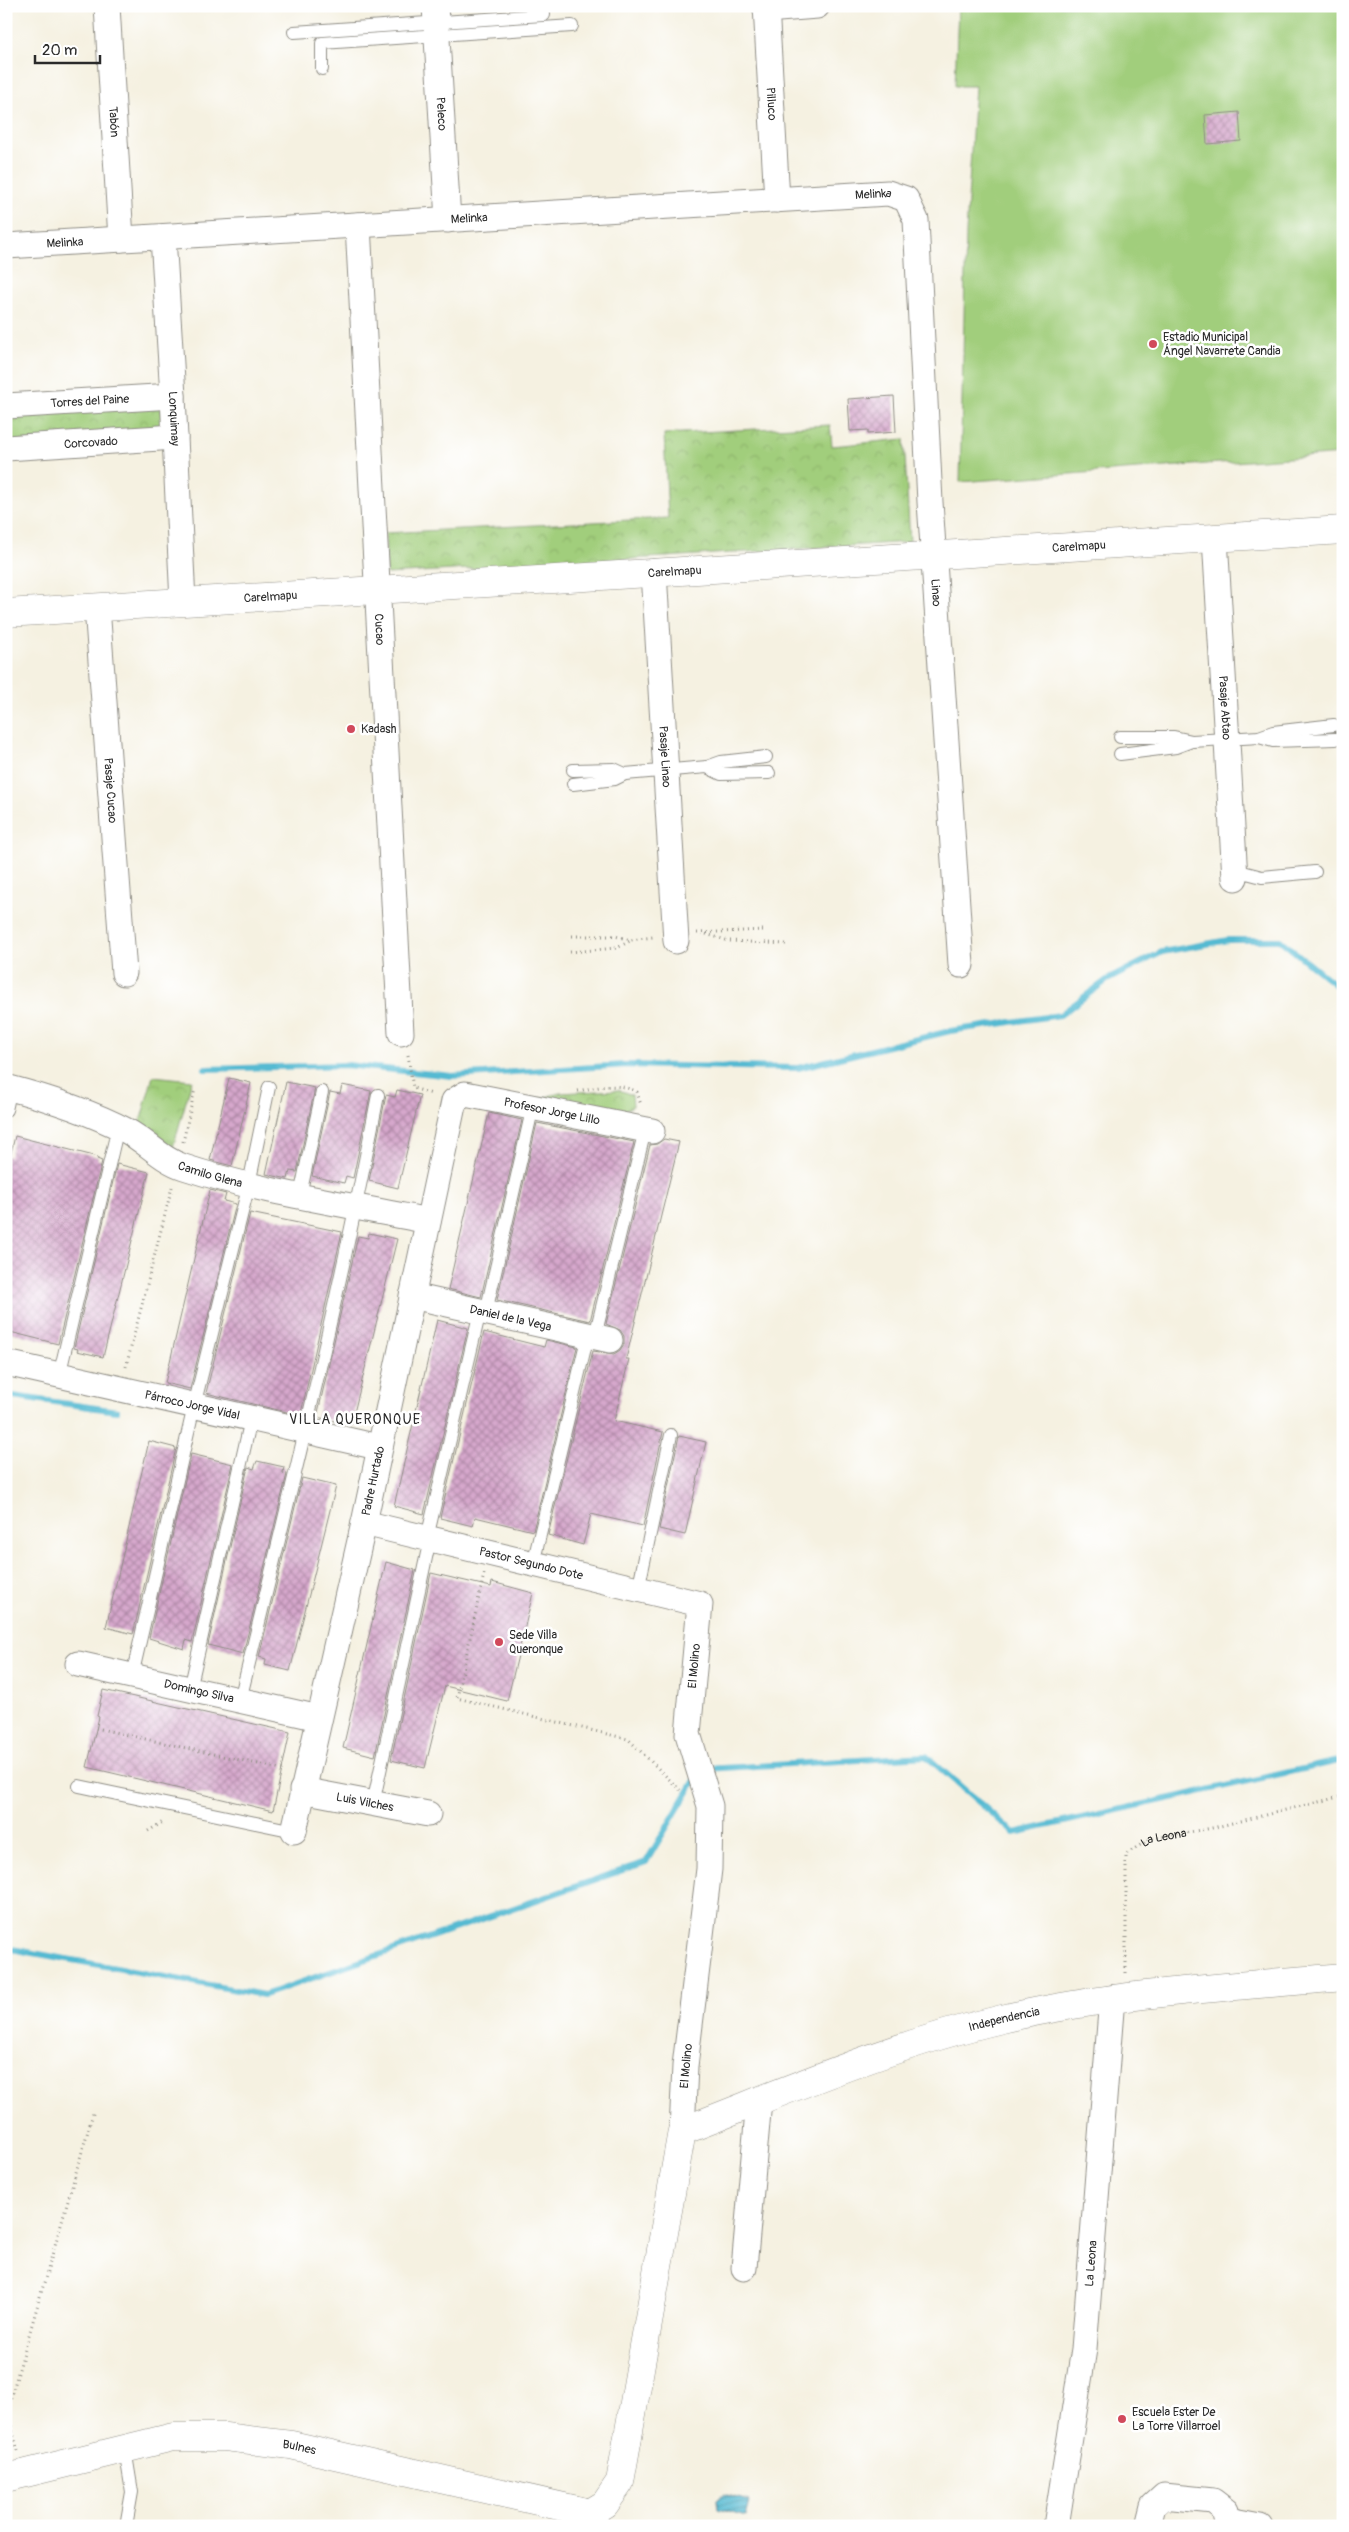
<svg xmlns="http://www.w3.org/2000/svg" width="1349" height="2532" font-family="Pangolin,sans-serif">
	<defs>
		<pattern id="park-crowns" width="20" height="18" patternUnits="userSpaceOnUse" patternTransform="scale(1.25)"><rect width="20" height="18" fill="#a1ce7b"/><path d="M2 6a3 3 0 1 1 6 0M12 15a3 3 0 1 1 6 0" fill="none" stroke="#8bb16a"/></pattern>
		<pattern id="water-rules" width="6" height="5" patternUnits="userSpaceOnUse" patternTransform="scale(1.25)"><rect width="6" height="5" fill="#54bad2"/><path d="M0 2.5h6" fill="none" stroke="#4697ab"/></pattern>
		<pattern id="building-cross-hatch" width="8" height="8" patternUnits="userSpaceOnUse" patternTransform="scale(1.25)"><rect width="8" height="8" fill="#d6a7cc"/><path d="M0 0l8 8M0 8l8-8" fill="none" stroke="#ae88a6"/></pattern>
	</defs>
	<rect width="100%" height="100%" fill="#fff"/>
	<filter id="ink" filterUnits="userSpaceOnUse"><feTurbulence type="fractalNoise" baseFrequency=".02" numOctaves="2"/><feDisplacementMap in="SourceGraphic" scale="10" xChannelSelector="R" yChannelSelector="G"/><feConvolveMatrix kernelMatrix="1 2 1 2 8 2 1 2 1" color-interpolation-filters="sRGB"/></filter>
	<filter id="wash" filterUnits="userSpaceOnUse"><feTurbulence type="fractalNoise" baseFrequency=".0096" numOctaves="4" result="noise"/><feDisplacementMap in="SourceGraphic" scale="20" xChannelSelector="R" yChannelSelector="G"/><feGaussianBlur stdDeviation="1.12" result="paint"/><feColorMatrix in="noise" values="0 0 0 0 0 0 0 0 0 0 0 0 0 0 0 0 0 1.4 0 .05"/><feComposite in="paint" operator="in"/></filter>
	<g filter="url(#wash)">
		<rect width="100%" height="100%" fill="#f5f1e1"/>
		<path fill="#a1ce7b" stroke="#667c53" d="M958 6H1343V454L960 482 966 233 975 86H955Z"/>
		<g fill="url(#park-crowns)" stroke="#667c53">
			<path d="M162 403 164 433 6 442V412Z"/>
			<path d="M830 425 832 446 904 439 910 542 387 574 385 533 668 518 664 434Z"/>
			<path d="M153 1076 192 1080 172 1151 139 1126Z"/>
			<path d="M619 1090 632 1095 633 1106 617 1114 529 1101 560 1093Z"/>
		</g>
		<path fill="url(#water-rules)" stroke="#40727e" d="M723 2494 750 2501 746 2516 718 2508 717 2499Z"/>
		<g fill="none" stroke-linecap="round" stroke-linejoin="round">
			<g stroke="#54bad2" stroke-width="6">
				<path d="M205 1069 346 1065 452 1076 626 1065 798 1068 950 1031 1060 1015 1107 980 1162 952 1228 940H1280L1343 991"/>
				<path d="M6 1395 117 1411"/>
				<path d="M704 1769 926 1756 1014 1833 1343 1760"/>
				<path d="M6 1948 264 1995 646 1862 695 1780"/>
			</g>
		</g>
		<g id="blocks">
			<g fill="url(#building-cross-hatch)">
				<path d="M1239 112 1241 141 1207 144 1205 115Z"/>
				<path d="M894 396 896 432 868 434V430L850 431 848 399Z"/>
				<path d="M229 1078 251 1083 232 1166 210 1160Z"/>
				<path d="M286 1082 315 1088 297 1172 290 1171 288 1179 266 1174Z"/>
				<path d="M342 1085 371 1091 353 1178 346 1176 344 1183 312 1176 330 1092 340 1094Z"/>
				<path d="M397 1090 420 1095 398 1188 369 1181 386 1095 395 1097Z"/>
				<path d="M489 1113 522 1120 481 1297 448 1289Z"/>
				<path d="M537 1123 634 1142 590 1321 497 1300Z"/>
				<path d="M15 1136 98 1157 97 1159 102 1161 58 1344 6 1331V1156L10 1157Z"/>
				<path d="M664 1139 679 1142 626 1359H629L614 1421 663 1432 643 1526 591 1514 583 1545 548 1535 593 1351 614 1354 620 1350 624 1344V1336L620 1330 606 1324 650 1145 657 1144Z"/>
				<path d="M117 1164 149 1172 103 1357 77 1351 78 1349 74 1348Z"/>
				<path d="M210 1190 226 1194 224 1201 236 1204 190 1389 165 1383Z"/>
				<path d="M250 1213 342 1232 301 1413 295 1411V1414L206 1393Z"/>
				<path d="M369 1233 397 1239 351 1425 317 1417 358 1236 368 1238Z"/>
				<path d="M437 1320 468 1328 424 1514 394 1506Z"/>
				<path d="M484 1332 544 1347 546 1340 577 1347 533 1531 475 1517 473 1526 440 1518Z"/>
				<path d="M679 1436 706 1442 685 1535 659 1529Z"/>
				<path d="M149 1441 176 1448 133 1634 106 1627Z"/>
				<path d="M191 1454 233 1464 192 1642 186 1640 184 1649 149 1638Z"/>
				<path d="M257 1461 284 1467 283 1473 287 1474 243 1654 208 1645 248 1467 254 1469Z"/>
				<path d="M302 1478 336 1486 290 1671 265 1665 266 1659 259 1657Z"/>
				<path d="M386 1562 415 1570 375 1756 343 1748Z"/>
				<path d="M431 1573 491 1587 492 1582 533 1593 507 1701 445 1686 425 1768 391 1760Z"/>
				<path d="M103 1690 290 1732 273 1811 87 1767 99 1717 97 1716Z"/>
			</g>
		</g>
	</g>
	<g filter="url(#ink)">
		<use href="#blocks" fill-opacity="0" stroke="#908e86" stroke-width="1"/>
		<g fill="none" stroke-linecap="round" stroke-linejoin="round">
			<g stroke="#908e86" stroke-width="14">
				<g id="service">
					<path d="M294 32 544 15 543 6"/>
					<path d="M322 69V43L572 26"/>
					<path d="M1120 737H1174L1192 741 1259 737 1273 732 1334 725"/>
					<path d="M1259 737 1273 741 1336 739"/>
					<path d="M1120 754 1176 747 1192 741"/>
					<path d="M707 767 721 774 769 773"/>
					<path d="M573 770 614 769 625 774"/>
					<path d="M573 784 615 779 625 774 707 767 721 762 766 757"/>
					<path d="M1235 870 1262 877 1315 872"/>
					<path d="M6 1110 11 1088"/>
					<path d="M300 1195 322 1092"/>
					<path d="M486 1312 533 1106"/>
					<path d="M595 1336 645 1130"/>
					<path d="M59 1376 118 1127"/>
					<path d="M427 1538 480 1311"/>
					<path d="M533 1564 588 1335"/>
					<path d="M638 1590 671 1435"/>
					<path d="M132 1676 194 1406 249 1184 269 1087"/>
					<path d="M190 1689 251 1419"/>
					<path d="M240 1700C289 1499 339 1299 378 1095"/>
					<path d="M79 1786 294 1831"/>
					<path d="M373 1804 430 1539"/>
					<path d="M125 2449 132 2492 126 2526"/>
				</g>
			</g>
			<g stroke="#908e86" stroke-width="27">
				<g id="minor">
					<path id="s2" d="M107 6 121 239"/>
					<path id="s3" d="M435 6 448 220"/>
					<path id="s4" d="M766 6 777 200"/>
					<path d="M766 10 817 6"/>
					<path id="s5" d="M358 225 401 1033"/>
					<path id="s6" d="M163 237 173 396 183 602"/>
					<path id="s7" d="M6 246 888 193 906 199 916 220 930 502 961 965"/>
					<path id="s8" d="M6 406 173 396"/>
					<path id="s9" d="M6 448 175 437"/>
					<path id="s10" d="M1215 538 1235 878"/>
					<path id="s11" d="M654 572 676 941"/>
					<path id="s12" d="M97 607 124 973"/>
					<path id="s13" d="M6 1087C48 1098 89 1111 127 1131 147 1142 162 1160 184 1167 263 1193 347 1204 428 1221"/>
					<path id="s14" d="M412 1296 610 1340"/>
					<path id="s15" d="M6 1363 378 1447"/>
					<path id="s16" d="M364 1523 700 1604 688 1734 710 1806 709 1869 685 2066 682 2131"/>
					<path id="s17" d="M78 1664 319 1718"/>
					<path id="s18" d="M302 1790 428 1814"/>
					<path id="s19" d="M294 1831 364 1523 454 1101 465 1094 652 1131"/>
					<path d="M744 2268 759 2101"/>
					<path d="M1229 2520 1261 2526"/>
					<path id="s20" d="M1056 2526 1084 2349 1112 1998"/>
					<path d="M1148 2526 1153 2506 1164 2496 1213 2501 1226 2511 1228 2526"/>
				</g>
			</g>
			<g stroke="#908e86" stroke-width="29">
				<g id="tertiary">
					<path id="s21" d="M6 613 1343 530"/>
					<path id="s22" d="M6 2478 173 2437H225L291 2445 590 2513"/>
					<path id="s23" d="M590 2513 605 2504 620 2482 682 2131C788 2090 891 2045 1002 2019 1114 1993 1229 1987 1343 1977"/>
				</g>
			</g>
			<g stroke="#908e86" stroke-width="3" stroke-dasharray="1 4" stroke-linecap="butt">
				<path d="M697 933 764 930"/>
				<path d="M706 934 729 941 787 944"/>
				<path d="M572 936H615L631 940 653 937"/>
				<path d="M570 952 617 948 630 941"/>
				<path d="M408 1055 413 1088 432 1094"/>
				<path d="M578 1091C597 1087 619 1082 637 1092L641 1105"/>
				<path d="M183 1142 195 1089"/>
				<path d="M126 1367 172 1187"/>
				<path d="M484 1574 457 1698 628 1739 680 1790"/>
				<path d="M96 1728 285 1770"/>
				<path d="M148 1831 163 1822"/>
				<path id="s1" d="M1126 1973V1854L1150 1839 1212 1828 1343 1796"/>
				<path d="M18 2451 7 2411 94 2110"/>
			</g>
			<use href="#service" stroke="#fff" stroke-width="12"/>
			<use href="#minor" stroke="#fff" stroke-width="25"/>
			<use href="#tertiary" stroke="#fff" stroke-width="28"/>
		</g>
	</g>
	<g fill="#d1495b" stroke="#fff" stroke-width="2">
		<circle cx="1153" cy="344" r="5"/>
		<circle cx="351" cy="729" r="5"/>
		<circle cx="499" cy="1642" r="5"/>
		<circle cx="1122" cy="2419" r="5"/>
	</g>
	<g text-anchor="middle" stroke-width="5" stroke-linejoin="round" paint-order="stroke">
		<g font-size="12" fill="#2b2b2b" stroke="#fff">
			<text dy="4" stroke="none"><textPath href="#s4" startOffset="98">Pilluco</textPath></text>
			<text dy="4" stroke="none"><textPath href="#s3" startOffset="108">Peleco</textPath></text>
			<text dy="4" stroke="none"><textPath href="#s2" startOffset="116">Tabón</textPath></text>
			<text dy="4" stroke="none"><textPath href="#s7" startOffset="869">Melinka</textPath></text>
			<text dy="4" stroke="none"><textPath href="#s7" startOffset="464">Melinka</textPath></text>
			<text dy="4" stroke="none"><textPath href="#s7" startOffset="59">Melinka</textPath></text>
			<text dy="4" stroke="none"><textPath href="#s8" startOffset="84">Torres del Paine</textPath></text>
			<text dy="4" stroke="none"><textPath href="#s6" startOffset="182">Lonquimay</textPath></text>
			<text dy="4" stroke="none"><textPath href="#s9" startOffset="85">Corcovado</textPath></text>
			<text dy="4" stroke="none"><textPath href="#s21" startOffset="1075">Carelmapu</textPath></text>
			<text dy="4" stroke="none"><textPath href="#s21" startOffset="670">Carelmapu</textPath></text>
			<text dy="4" stroke="none"><textPath href="#s7" startOffset="1299">Linao</textPath></text>
			<text dy="4" stroke="none"><textPath href="#s21" startOffset="265">Carelmapu</textPath></text>
			<text dy="4" stroke="none"><textPath href="#s5" startOffset="405">Cucao</textPath></text>
			<text dy="4" stroke="none"><textPath href="#s10" startOffset="170">Pasaje Abtao</textPath></text>
			<text dy="4" stroke="none"><textPath href="#s11" startOffset="185">Pasaje Linao</textPath></text>
			<text dy="4" stroke="none"><textPath href="#s12" startOffset="184">Pasaje Cucao</textPath></text>
			<text dy="4" stroke="none"><textPath href="#s19" startOffset="849">Profesor Jorge Lillo</textPath></text>
			<text dy="4" stroke="none"><textPath href="#s13" startOffset="224">Camilo Glena</textPath></text>
			<text dy="4" stroke="none"><textPath href="#s14" startOffset="101">Daniel de la Vega</textPath></text>
			<text dy="4" stroke="none"><textPath href="#s15" startOffset="191">Párroco Jorge Vidal</textPath></text>
			<text dy="4" stroke="none"><textPath href="#s19" startOffset="359">Padre Hurtado</textPath></text>
			<text dy="4" stroke="none"><textPath href="#s16" startOffset="172">Pastor Segundo Dote</textPath></text>
			<text transform="translate(694 1666) rotate(-85)" y="4">El Molino</text>
			<text dy="4" stroke="none"><textPath href="#s17" startOffset="124">Domingo Silva</textPath></text>
			<text dy="4" stroke="none"><textPath href="#s18" startOffset="64">Luis Vilches</textPath></text>
			<text dy="4" stroke="none"><textPath href="#s1" startOffset="161">La Leona</textPath></text>
			<text dy="4" stroke="none"><textPath href="#s23" startOffset="742">Independencia</textPath></text>
			<text transform="translate(686 2066) rotate(-85)" y="4">El Molino</text>
			<text dy="4" stroke="none"><textPath href="#s20" startOffset="265">La Leona</textPath></text>
			<text dy="4" stroke="none"><textPath href="#s22" startOffset="299">Bulnes</textPath></text>
		</g>
		<g font-size="12" fill="#2b2b2b" stroke="#fff" text-anchor="start">
			<text x="1163" y="341">Estadio Municipal<tspan x="1163" dy="14">Ángel Navarrete Candia</tspan></text>
			<text x="361" y="733">Kadash</text>
			<text x="509" y="1639">Sede Villa<tspan x="509" dy="14">Queronque</tspan></text>
			<text x="1132" y="2416">Escuela Ester De<tspan x="1132" dy="14">La Torre Villarroel</tspan></text>
		</g>
		<g font-size="14" letter-spacing="1" fill="#2b2b2b" stroke="#fff">
			<text x="355" y="1424">VILLA QUERONQUE</text>
		</g>
	</g>
	<rect width="1349" height="2532" fill="none" stroke="#fff" stroke-width="25"/>
	<path d="M35 55v8h65v-8" fill="none" stroke="#2b2b2b" stroke-width="2.5"/>
	<text x="42" y="55" font-size="15" fill="#2b2b2b" stroke="#ffffff" stroke-width="4" paint-order="stroke">20 m</text>
</svg>
